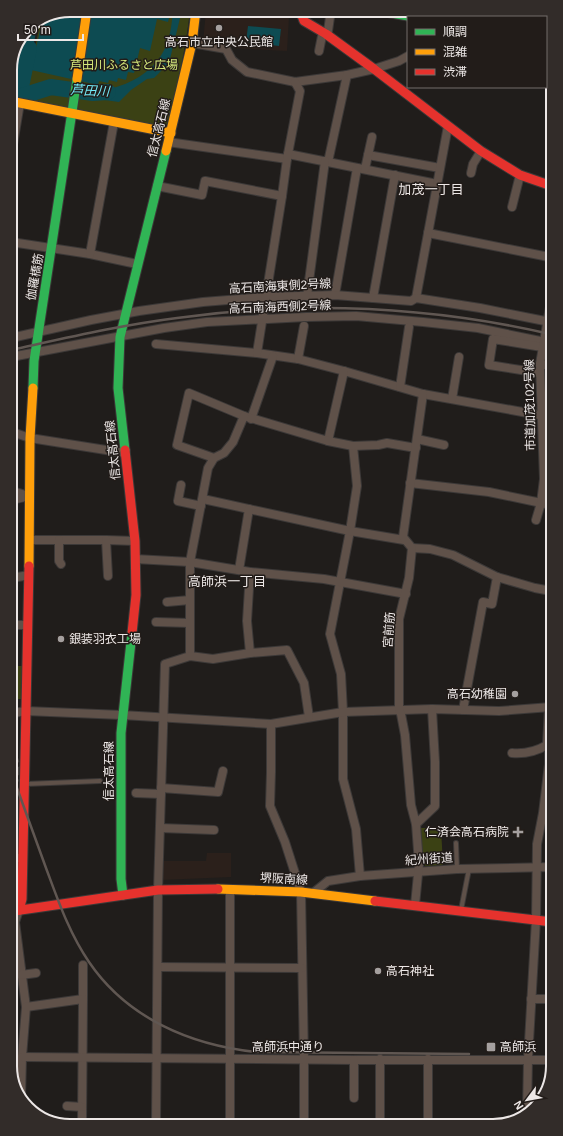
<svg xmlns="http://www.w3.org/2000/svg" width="563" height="1136" font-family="Arial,'Noto Sans JP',sans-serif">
	<rect width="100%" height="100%" fill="#201d1b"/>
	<g fill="#2b201b">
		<path d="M206 10H273L289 17 287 51 234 48V47L203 43Z"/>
		<path d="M30 26 17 84 10 92V66L28 27Z"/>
		<path d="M207 853H231V877L161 880 162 861H206Z"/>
	</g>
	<g fill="#3b4114">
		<path d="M70 10H190C186 49 177 86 167 124L162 129 10 97V92C18 86 19 79 21 69L31 70 40 22Z"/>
		<path d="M13 666H23L21 699H13Z"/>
		<path d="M420 828H441L443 865 426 866 422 864Z"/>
	</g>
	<g fill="#0d4b52">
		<path d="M70 10H171L168 22 157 19 150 51 140 48 134 73 128 72 126 80 118 78 117 82 109 80 108 83 99 81 98 85 31 70 42 22Z"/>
		<path d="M173 10H182L169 63 154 78 147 79 131 90 119 102 90 98V96L85 95 86 88C92 91 105 90 113 88 136 82 159 67 167 43 171 33 172 21 173 10Z"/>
		<path d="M38 23 28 70 23 69 33 25Z"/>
		<path d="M248 26 281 29 279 46 246 42Z"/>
		<path d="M46 84 65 85 64 94C54 87 40 93 31 97L27 91 37 86Z"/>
	</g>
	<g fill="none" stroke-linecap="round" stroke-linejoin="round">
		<g stroke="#0d4b52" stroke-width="16">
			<path d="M19 97 29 48"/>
			<path d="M10 108 19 97 51 87 93 93 108 92"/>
		</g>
		<path stroke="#3f3b39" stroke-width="8" stroke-dasharray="8 4" stroke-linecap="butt" d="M13 756 23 782"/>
		<g stroke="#3c3938" stroke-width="6">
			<g id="lane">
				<path d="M25 784 100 781"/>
				<path d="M456 843 457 869"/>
				<path d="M461 910 469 869"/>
			</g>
		</g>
		<g stroke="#3c3938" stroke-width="10">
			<g id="street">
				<path d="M512 16V17"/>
				<path d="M446 17 447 10"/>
				<path d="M192 43 226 49 232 60 247 72 295 82 347 75 374 69 399 61 408 56"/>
				<path d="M319 51 322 36 328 31 331 10"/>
				<path d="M547 70H549"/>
				<path d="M168 142 287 159"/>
				<path d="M288 154 437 184"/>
				<path d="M368 155 440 168"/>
				<path d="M11 156 20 103"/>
				<path d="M328 162 347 75"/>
				<path d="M365 169 372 137"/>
				<path d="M471 173 473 164 481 151"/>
				<path d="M157 186 202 195 205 181 282 196"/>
				<path d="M512 207 520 175"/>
				<path d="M428 233 549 257"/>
				<path d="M11 242 90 254 137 264"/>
				<path d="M90 254 114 122"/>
				<path d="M335 295 357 168"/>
				<path d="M307 296 325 161"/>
				<path d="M373 298 395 175"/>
				<path d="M416 298 448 126"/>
				<path d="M11 338 91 320 139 311 203 302 266 297 335 295 411 301 416 298 480 308 550 322"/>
				<path d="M156 344 257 353 298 359 344 371 423 394 550 417"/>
				<path d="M257 353 282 196 287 159 300 91 295 82"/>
				<path d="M11 357 164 328 207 322 306 317 356 316 423 322 478 328 550 343"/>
				<path d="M298 359 304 326"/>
				<path d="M540 364 550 366"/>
				<path d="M540 373 489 365 493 339 542 347"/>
				<path d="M400 387 409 327"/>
				<path d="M452 399 459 357"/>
				<path d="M251 419 273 356"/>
				<path d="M12 432 30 438 125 453"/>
				<path d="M417 439 444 445"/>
				<path d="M328 441 344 371"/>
				<path d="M353 446 357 486 350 531 330 634 341 674 343 712V779L356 829 360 876"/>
				<path d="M214 458 177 445 189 393 244 416 328 441 353 446 378 445 387 443 416 448"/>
				<path d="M410 483 489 492 551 505"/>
				<path d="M181 485 178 501 201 506"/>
				<path d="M12 491 29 496"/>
				<path d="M203 499 350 531 404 540"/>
				<path d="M12 500 29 496"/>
				<path d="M536 520 541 503 544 479 540 364 550 307"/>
				<path d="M30 540H106L135 541"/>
				<path d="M59 540V561L61 564"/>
				<path d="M106 540 108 576"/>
				<path d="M412 548 430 549 453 555 497 577 535 588 551 591"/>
				<path d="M135 559 190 562 250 572 324 579 406 594"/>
				<path d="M239 570 249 509"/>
				<path d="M250 572 247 621 250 653"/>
				<path d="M12 578 29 575"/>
				<path d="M167 602 190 600"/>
				<path d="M156 622 190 623"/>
				<path d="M12 625H28"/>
				<path d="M190 656V562L208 468 214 458 224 453 233 442 244 416"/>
				<path d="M463 710 483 602 492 604 497 577"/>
				<path d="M13 713 26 711 122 715 271 724 343 712 432 709 499 711 551 707"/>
				<path d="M271 724V772L270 806 285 842 301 892 304 1059V1124"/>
				<path d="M512 753C524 754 537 751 547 745"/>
				<path d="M161 788 218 792 223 771"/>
				<path d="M136 793 161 794"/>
				<path d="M416 824 435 806V762L432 709"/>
				<path d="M160 828 214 830"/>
				<path d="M13 858H22"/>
				<path d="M313 893 328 881 360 876 457 869 552 867"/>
				<path d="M415 905 419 864 416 824 411 805 405 735 401 714 399 710V619L409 578 412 548 403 537 423 394"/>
				<path d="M19 910 15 922 26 1007 22 1057 21 1098"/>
				<path d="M158 967 302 968"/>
				<path d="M21 975 36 973"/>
				<path d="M83 999V965"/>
				<path d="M531 999H553"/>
				<path d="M26 1007 83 999 82 1126"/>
				<path d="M22 1057 354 1060H553"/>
				<path d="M354 1060V1098"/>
				<path d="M67 1106 82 1107"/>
				<path d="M527 1112 528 1059 536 920 537 844 543 813 549 764V748L547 745 549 708"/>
				<path d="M428 1122V1059"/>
				<path d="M380 1123V1059"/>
				<path d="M230 1124V889"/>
				<path d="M156 1125 158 890 165 664 190 656 213 659 250 653 287 650 304 683 309 717"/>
			</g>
		</g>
		<g stroke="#3c3938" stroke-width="11">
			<g id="fast">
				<path d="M374 10 414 17"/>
				<path d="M33 388 34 361 77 79"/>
				<path d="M125 450 118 388 120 337 166 151"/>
				<path d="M123 895 121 879V733L132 633"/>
			</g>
		</g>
		<g stroke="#3c3938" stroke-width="11">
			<g id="slow">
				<path d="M77 79 87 10"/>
				<path d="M10 101 171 133"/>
				<path d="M166 151 192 43 196 10"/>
				<path d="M29 566 30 438 33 388"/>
				<path d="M218 889 301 892 375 901"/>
			</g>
		</g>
		<g stroke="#3c3938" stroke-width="11">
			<g id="jam">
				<path d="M302 10 301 13 304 21 326 34 374 69 481 151 520 175 549 185"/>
				<path d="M125 450 135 541 136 595 132 633"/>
				<path d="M375 901 552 922"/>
				<path d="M19 910 22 899 29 566"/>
				<path d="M14 911 158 890 218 889"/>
			</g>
		</g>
		<use href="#lane" stroke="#5f5149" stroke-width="4"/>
		<use href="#street" stroke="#5f5149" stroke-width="8"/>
		<use href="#fast" stroke="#30b455" stroke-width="9"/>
		<use href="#slow" stroke="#ff9f0a" stroke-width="9"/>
		<use href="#jam" stroke="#e5322d" stroke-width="9"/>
		<g stroke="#605752" stroke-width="2.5">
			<path d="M11 350C66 338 121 325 177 318 301 301 428 306 550 334"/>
			<path d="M13 777C24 807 35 838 46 868 58 900 69 933 89 962 127 1018 190 1045 256 1052L469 1054"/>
		</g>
	</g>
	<g fill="#a5a09f" stroke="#221c19" stroke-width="1.5">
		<circle cx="219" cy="28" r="4"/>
		<circle cx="61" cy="639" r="4"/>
		<circle cx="515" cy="694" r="4"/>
		<path d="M516 826h4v4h4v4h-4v4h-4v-4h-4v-4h4z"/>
		<circle cx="378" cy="971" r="4"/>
		<rect x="486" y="1042" width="10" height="10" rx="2"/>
	</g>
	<g text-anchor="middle" stroke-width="3" stroke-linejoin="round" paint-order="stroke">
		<g font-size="12" fill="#ece7e6" stroke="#221c19" text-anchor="start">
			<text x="219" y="46" text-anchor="middle">高石市立中央公民館</text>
			<text x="69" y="643">銀装羽衣工場</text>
			<text x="507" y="698" text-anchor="end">高石幼稚園</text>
			<text x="509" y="836" text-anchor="end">仁済会高石病院</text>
			<text x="386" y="975">高石神社</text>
			<text x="500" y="1051">高師浜</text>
		</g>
		<g font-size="12" fill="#d6e97c" stroke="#221c19">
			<text x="124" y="69">芦田川ふるさと広場</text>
		</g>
		<g font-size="12" fill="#ece7e6" stroke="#221c19">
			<text transform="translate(159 128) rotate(-76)" y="4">信太高石線</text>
			<text transform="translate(35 277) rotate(-80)" y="4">伽羅橋筋</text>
			<text transform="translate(280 286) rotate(-3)" y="4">高石南海東側2号線</text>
			<text transform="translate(280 307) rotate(-2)" y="4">高石南海西側2号線</text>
			<text transform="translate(530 405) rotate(-91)" y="4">市道加茂102号線</text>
			<text transform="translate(113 450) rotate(-96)" y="4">信太高石線</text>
			<text transform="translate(389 630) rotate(-86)" y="4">宮前筋</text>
			<text transform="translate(109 771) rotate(-90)" y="4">信太高石線</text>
			<text transform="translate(429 859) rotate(-4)" y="4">紀州街道</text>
			<text transform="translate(284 879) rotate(3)" y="4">堺阪南線</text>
			<text x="288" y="1051">高師浜中通り</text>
		</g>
		<g font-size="13" font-style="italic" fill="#72eaf8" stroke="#221c19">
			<text transform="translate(90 90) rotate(3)" y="5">芦田川</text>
		</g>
		<g font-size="13" fill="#ece7e6" stroke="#221c19">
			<text x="431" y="194">加茂一丁目</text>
			<text x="227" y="586">高師浜一丁目</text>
		</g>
	</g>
	<path d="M0 0H563V1136H0ZM70 17H493A53 53 0 0 1 546 70V1066A53 53 0 0 1 493 1119H70A53 53 0 0 1 17 1066V70A53 53 0 0 1 70 17Z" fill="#322c29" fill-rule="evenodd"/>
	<path fill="none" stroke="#ece7e6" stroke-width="2" d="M70 17H493A53 53 0 0 1 546 70V1066A53 53 0 0 1 493 1119H70A53 53 0 0 1 17 1066V70A53 53 0 0 1 70 17Z"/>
	<rect x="407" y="16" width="140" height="72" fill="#221c19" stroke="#736d6b"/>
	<rect x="415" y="29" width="20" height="6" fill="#30b455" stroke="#736d6b"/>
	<text x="443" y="36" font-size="12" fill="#ece7e6">順調</text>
	<rect x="415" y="49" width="20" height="6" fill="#ff9f0a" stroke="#736d6b"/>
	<text x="443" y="56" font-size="12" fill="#ece7e6">混雑</text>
	<rect x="415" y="69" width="20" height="6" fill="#e5322d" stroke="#736d6b"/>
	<text x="443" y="76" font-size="12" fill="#ece7e6">渋滞</text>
	<g transform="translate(527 1100) rotate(238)" stroke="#221c19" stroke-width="3" paint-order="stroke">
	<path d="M0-3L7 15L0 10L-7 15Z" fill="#ece7e6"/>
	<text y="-6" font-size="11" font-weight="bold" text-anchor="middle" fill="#ece7e6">N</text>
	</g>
	<path d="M18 34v6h65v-6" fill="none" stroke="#ece7e6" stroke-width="2"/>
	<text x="24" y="34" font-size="12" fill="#ece7e6" stroke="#221c19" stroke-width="3" paint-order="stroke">50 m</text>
</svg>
